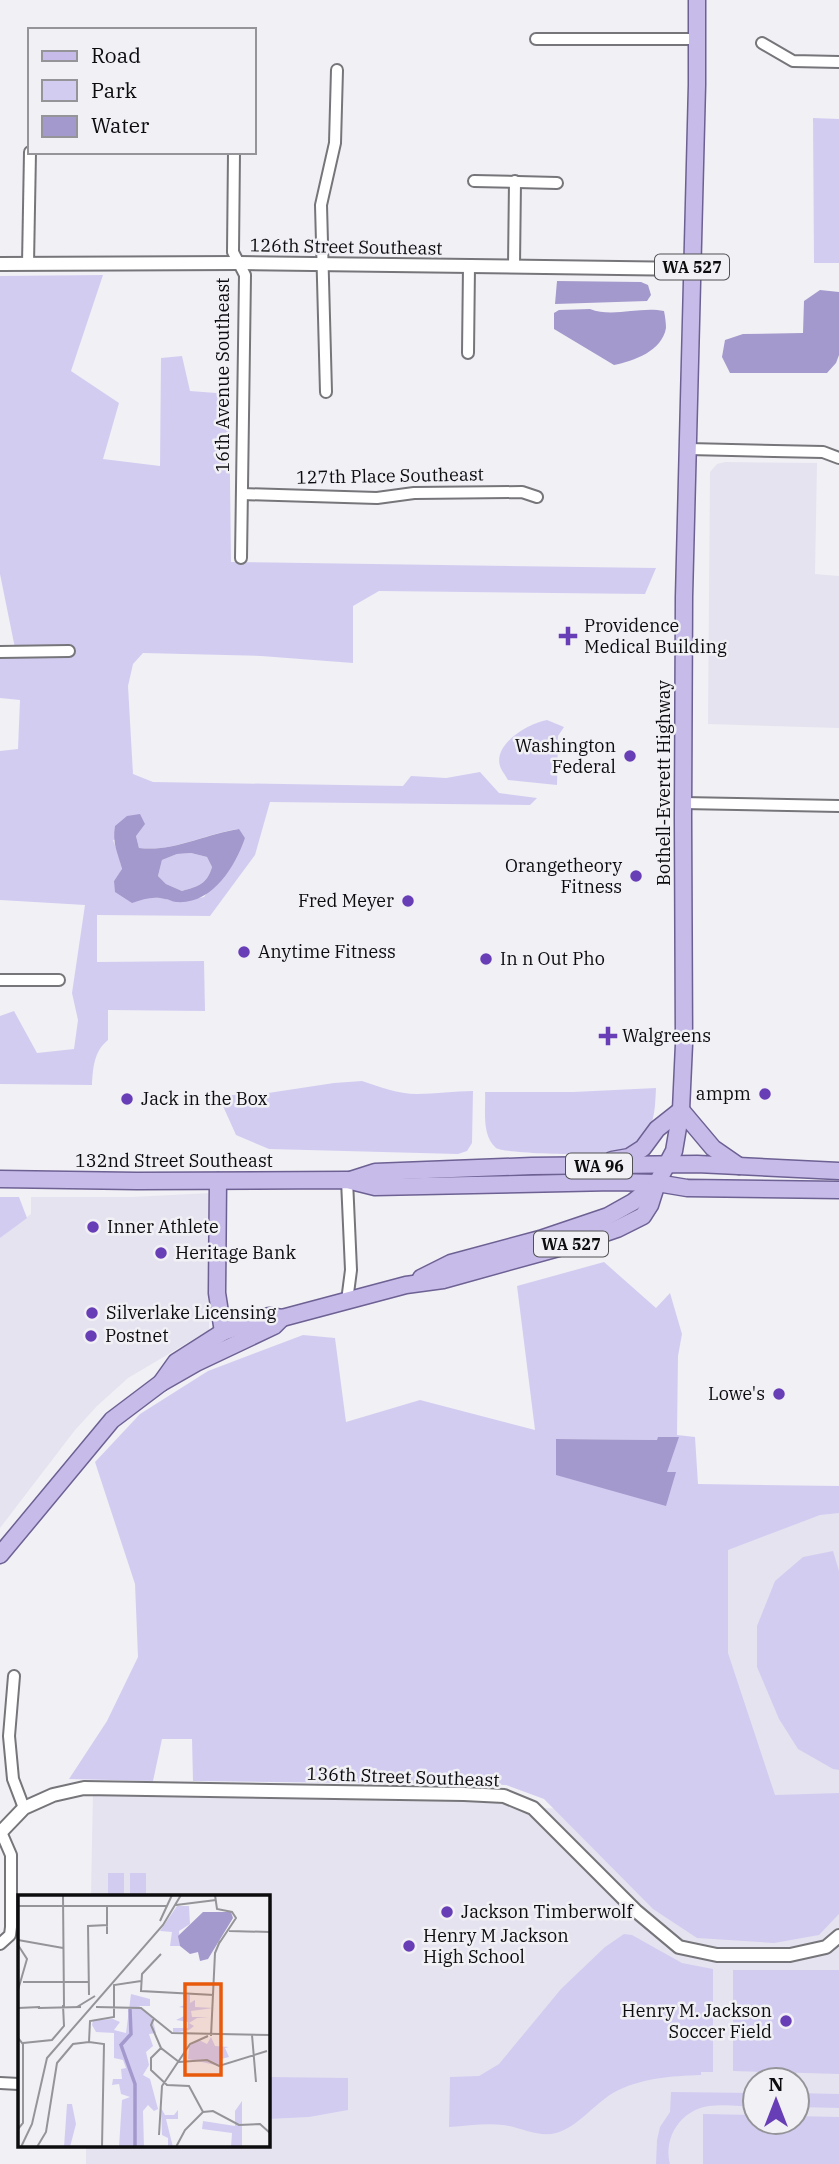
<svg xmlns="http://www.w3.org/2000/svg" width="839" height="2164" font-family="'IBM Plex Serif',serif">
	<rect width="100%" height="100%" fill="#f1f0f5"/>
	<g fill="#e5e3ef" fill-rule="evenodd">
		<path d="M725 462 817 463 815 574 839 576V728L708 724 710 472 717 464Z"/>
		<path d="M211 1193 209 1330 128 1378 97 1406 75 1430 0 1528V1238L31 1214V1197H132Z"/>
		<path d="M715 1494 839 1495V2164H86V2145H268V1896H91L93 1789 464 1794 533 1808 720 1811ZM755 2080H797V2122H755Z"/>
	</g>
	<g fill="#d3ccf1" fill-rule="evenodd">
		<path d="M813 118 839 119V263H814Z"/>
		<path d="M103 275 71 371 119 403 103 459 160 466 161 358 182 356 190 391 229 394 231 562 656 568 645 594 379 591 353 606V663L261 656 143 653 133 664 128 686 133 774 153 782 403 786 411 776 446 778 480 772 499 793 537 798 530 805 270 802 255 855 210 916 97 915V962L204 961 205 1011 108 1010V1040C94 1051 93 1068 92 1085L0 1084V1016L14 1011 37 1053 74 1049 78 1020 72 993 85 905 0 900V751L18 749 20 700 0 698V658H17L0 574V276ZM238 829 245 838 204 897 177 902 162 898 147 897 114 881 122 870 119 855 113 840 136 836 139 848C174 852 204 834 238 829Z"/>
		<path d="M547 720 564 727 558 736 557 785 508 780C506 776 501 770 500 766 493 743 530 723 547 720Z"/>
		<path d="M191 853 207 857 212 867C207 884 199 886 182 891L166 884 158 876 162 860 177 854Z"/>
		<path d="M362 1081C380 1087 398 1094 417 1094 436 1094 454 1091 473 1091L472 1143 467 1151 458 1154 269 1149 236 1135 218 1095H255L334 1083Z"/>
		<path d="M656 1088C655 1109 655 1132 635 1146 630 1149 620 1152 614 1153 600 1156 505 1154 496 1148 481 1135 486 1109 485 1092H573Z"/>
		<path d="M0 1197H19L27 1218 0 1238Z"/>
		<path d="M604 1262 656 1308 670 1293 682 1334 678 1356 677 1435 695 1437 698 1484 839 1486V1513L820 1515 728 1550V1653L775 1795 839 1793V1914L819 1935 774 1943 697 1938 653 1909 544 1799 506 1785 193 1781 192 1739H162L153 1781 69 1779 107 1721 138 1657 135 1584 95 1462 140 1414 208 1371 303 1335 335 1338 346 1422 420 1400 535 1430 517 1286ZM556 1439 658 1440 667 1472H676L556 1475Z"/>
		<path d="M833 1551 839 1571V1770L833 1769 798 1749 779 1719 757 1667V1626L775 1581 803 1557Z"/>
		<rect x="108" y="1873" width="16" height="23"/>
		<rect x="130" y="1873" width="16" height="23"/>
		<path d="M624 1934 632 1935 682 1963 713 1969V2072H701V2075C671 2076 640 2078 613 2093 593 2105 578 2127 556 2133 539 2138 520 2127 503 2125 485 2123 468 2126 449 2127L450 2077 479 2076 499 2064 561 1989 605 1947Z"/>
		<path d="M733 1970H839V2074L733 2071Z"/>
		<path d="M268 2077 348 2078V2110L309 2117 268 2119Z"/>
		<path d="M671 2092 755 2093V2107C740 2106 724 2104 709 2106 681 2110 663 2137 670 2164H656L657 2140 660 2127 670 2112Z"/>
		<path d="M797 2093 839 2094V2108L797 2107Z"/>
		<path d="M703 2114 755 2115V2122H797V2116L839 2117V2164H703Z"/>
	</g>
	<g fill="#a499cc" fill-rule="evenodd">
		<path d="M557 281 641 282 648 285 651 295 647 301 555 304Z"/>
		<path d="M820 290 839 292V355L836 363 827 373H730L722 357 725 340 743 334 803 333 804 301Z"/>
		<path d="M590 309C613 318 640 306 664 311 665 316 666 323 666 328 662 351 634 361 614 365L554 329V313L559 310Z"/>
		<path d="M140 814 145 824 136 836 139 848C174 852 205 834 239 829L245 838C235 867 212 905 176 902 172 902 169 899 165 899 153 896 144 899 132 903L115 892 114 881 122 869C118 853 112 844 115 826L127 816ZM191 853 207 857 212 867C207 884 199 886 182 891L166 884 158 876 162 860 177 854Z"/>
		<path d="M658 1437H679L667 1472H676L666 1506 556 1475V1439L657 1440Z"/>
	</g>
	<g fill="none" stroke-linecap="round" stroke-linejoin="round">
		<g stroke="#76767a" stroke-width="14">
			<g id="minor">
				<path d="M536 39H697"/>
				<path d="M762 43 793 61 839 62"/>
				<path d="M234 152 233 252 245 275 241 558"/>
				<path d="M474 181 557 183"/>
				<path d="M28 264 30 152"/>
				<path d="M514 266 515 181"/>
				<path d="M468 353 469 266"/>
				<path d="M326 392 321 205 335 143 337 70"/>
				<path d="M688 449 823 452 839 458"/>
				<path d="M242 494 377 498 414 493 522 492 537 497"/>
				<path d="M0 652 69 651"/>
				<path d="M683 803 839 806"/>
				<path d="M0 980H59"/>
				<path d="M347 1180 351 1270 347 1301"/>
				<path d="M14 1676 9 1736 13 1779 24 1808"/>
				<path d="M0 1944 10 1935 11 1927V1855L1 1832"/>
				<path d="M0 2083 19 2084"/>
			</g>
		</g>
		<g stroke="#76767a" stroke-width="16">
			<g id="tertiary">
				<path d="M0 264 239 263 692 269"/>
				<path d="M0 1833 24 1808 53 1795 84 1788 464 1794 504 1796 533 1808 636 1911 679 1947 717 1955H790L826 1947 839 1936"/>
			</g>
		</g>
		<g stroke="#6d6093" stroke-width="19">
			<g id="primary">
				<path d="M681 1110 713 1148 739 1166"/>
				<path d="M612 1160 629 1157 643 1148 657 1129 681 1110"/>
				<path d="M0 1179 137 1181 347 1180 375 1187 614 1182 657 1183 687 1188 839 1190"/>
				<path d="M350 1180 375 1172 532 1166 697 1164 839 1171"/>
				<path d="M218 1181 217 1293 223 1332"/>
				<path d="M421 1278 451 1263 540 1239 608 1216 633 1202 657 1183"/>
				<path d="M161 1383 176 1362 223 1332 269 1316 282 1318 406 1285 443 1280 573 1244 617 1229 643 1216 650 1205 657 1183 674 1151 681 1110 684 1044 683 817 684 597 697 85V0"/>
				<path d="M0 1555 112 1420 161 1383 196 1363 274 1326 282 1318"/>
			</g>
		</g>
		<use href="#minor" stroke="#fff" stroke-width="10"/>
		<use href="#tertiary" stroke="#fff" stroke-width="12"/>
		<use href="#primary" stroke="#c7bbe9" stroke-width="16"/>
	</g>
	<g fill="#683eb6" stroke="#f1f0f5" stroke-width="2.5">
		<path d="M564.5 625.5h7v7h7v7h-7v7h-7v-7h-7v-7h7z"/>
		<circle cx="630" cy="756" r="7"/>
		<circle cx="636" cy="876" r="7"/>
		<circle cx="408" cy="901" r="7"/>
		<circle cx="244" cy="952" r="7"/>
		<circle cx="486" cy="959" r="7"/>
		<path d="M604.5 1025.5h7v7h7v7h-7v7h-7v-7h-7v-7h7z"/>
		<circle cx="765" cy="1094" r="7"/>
		<circle cx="127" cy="1099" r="7"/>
		<circle cx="93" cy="1227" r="7"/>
		<circle cx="161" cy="1253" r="7"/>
		<circle cx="92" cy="1313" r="7"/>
		<circle cx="91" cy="1336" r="7"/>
		<circle cx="779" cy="1394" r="7"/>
		<circle cx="447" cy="1912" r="7"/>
		<circle cx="409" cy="1946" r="7"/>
		<circle cx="786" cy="2021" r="7"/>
	</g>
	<g text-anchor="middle" stroke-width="5" stroke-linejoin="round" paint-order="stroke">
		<g fill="#f1f0f5" stroke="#515053" stroke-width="2">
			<rect x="655" y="254.5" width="74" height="25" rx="5"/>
			<rect x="566" y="1153.5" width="66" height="25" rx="5"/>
			<rect x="534" y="1231.5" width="74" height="25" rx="5"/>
		</g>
		<g font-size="16" font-weight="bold" fill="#0c0b0d">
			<text x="692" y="273">WA 527</text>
			<text x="599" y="1172">WA 96</text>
			<text x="571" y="1250">WA 527</text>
		</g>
		<g font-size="18" fill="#0c0b0d" stroke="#f1f0f5">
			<text transform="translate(346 247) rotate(1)" y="6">126th Street Southeast</text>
			<text transform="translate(223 375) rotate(-90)" y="6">16th Avenue Southeast</text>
			<text transform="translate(390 476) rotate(-1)" y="6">127th Place Southeast</text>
			<text transform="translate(664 783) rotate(-90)" y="6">Bothell-Everett Highway</text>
			<text x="174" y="1167">132nd Street Southeast</text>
			<text transform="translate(403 1777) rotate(2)" y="6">136th Street Southeast</text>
		</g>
		<g font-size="18" fill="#0c0b0d" stroke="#f1f0f5" text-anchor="start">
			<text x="584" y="632">Providence<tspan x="584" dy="21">Medical Building</tspan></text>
			<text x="616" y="752" text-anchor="end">Washington<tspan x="616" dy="21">Federal</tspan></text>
			<text x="622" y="872" text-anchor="end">Orangetheory<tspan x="622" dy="21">Fitness</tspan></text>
			<text x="394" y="907" text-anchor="end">Fred Meyer</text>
			<text x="258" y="958">Anytime Fitness</text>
			<text x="500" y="965">In n Out Pho</text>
			<text x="622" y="1042">Walgreens</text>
			<text x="751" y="1100" text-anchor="end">ampm</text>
			<text x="141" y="1105">Jack in the Box</text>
			<text x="107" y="1233">Inner Athlete</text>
			<text x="175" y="1259">Heritage Bank</text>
			<text x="106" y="1319">Silverlake Licensing</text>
			<text x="105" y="1342">Postnet</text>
			<text x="765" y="1400" text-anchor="end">Lowe's</text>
			<text x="461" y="1918">Jackson Timberwolf</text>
			<text x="423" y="1942">Henry M Jackson<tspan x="423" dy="21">High School</tspan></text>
			<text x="772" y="2017" text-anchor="end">Henry M. Jackson<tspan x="772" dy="21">Soccer Field</tspan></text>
		</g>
	</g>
	<g transform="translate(18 1895)">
		<rect width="252" height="252" fill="#f1f0f5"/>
		<path d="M159 11H171L172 29 161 36 162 51H152L154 37 142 36ZM113 99 132 104V111H121L134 122 138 138 131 139 135 151 128 157 131 170 125 180 132 184 140 214 136 216 130 210 125 216 126 252H101L104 205 112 202 103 199 101 189 94 190 95 184H104L103 174 108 173 105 165 96 163V138L78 137 74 130 75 125 95 124 102 127 96 135 108 138ZM165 100H172V108L177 105V112L195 113 173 116 174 122H191L179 123 171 128 176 131 171 135 155 138V133H170V127L158 125 168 120 167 113 161 112 167 110ZM193 142 197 151 211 152 207 153 211 162 203 164 202 171 170 164 171 151 181 145 189 149ZM224 206V252H213L214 238 184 234 185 226 217 231V216ZM49 209H54L58 229 52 252H46ZM143 213 147 220H156L160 215V224H148L155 252H150V243L144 240Z" fill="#d3ccf1"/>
		<path d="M185 17H213L215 23 190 64 182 66 180 57 172 59 162 51 160 41Z" fill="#a499cc"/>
		<path fill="none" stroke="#a499cc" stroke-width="3.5" d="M112 114 113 139 103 150 117 189V252"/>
		<path fill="none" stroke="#959498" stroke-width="2" d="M45 0 46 112M197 0 199 14 214 17 218 23 200 50M89 10V39M158 10 198 5M0 11H150M142 26 154 0M211 36 252 37M0 45 45 53M0 50 9 64 0 95M143 59 124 79 123 96 196 100M5 87H71M71 100 70 31 90 30M59 112 77 101M78 112 123 113 154 138 252 140M0 113 22 112M20 113 63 112M136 123 133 130 143 153 161 167 189 165 201 171 249 156M234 140 238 187M193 141 197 58 202 46M0 143 5 149V228L0 234M71 147 72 126 96 122V90L123 86M5 148 34 145 46 131 45 110M143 153 133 163V175L149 190 171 191 185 217M185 217 195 216 221 230 242 229 252 238M141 240 144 191 172 149 190 141M3 252 14 229 29 163 145 30 163 0M19 252 28 237 39 168 55 149 71 147 86 149 84 252M158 252 167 235 185 217"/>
		<path fill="#e8590c" fill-opacity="0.15" stroke="#e8590c" stroke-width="3.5" d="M167 89H203V180H167Z"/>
		<rect width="252" height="252" fill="none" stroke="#0c0b0d" stroke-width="3.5"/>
	</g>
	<rect x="28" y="28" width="228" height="126" fill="#f1f0f5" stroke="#959498" stroke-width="2"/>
	<rect x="42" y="51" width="35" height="10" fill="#c7bbe9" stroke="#959498" stroke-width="2"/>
	<text x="91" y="63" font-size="21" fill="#0c0b0d">Road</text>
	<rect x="42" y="80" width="35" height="21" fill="#d3ccf1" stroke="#959498" stroke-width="2"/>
	<text x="91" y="98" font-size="21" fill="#0c0b0d">Park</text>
	<rect x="42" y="116" width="35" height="21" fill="#a499cc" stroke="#959498" stroke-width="2"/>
	<text x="91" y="133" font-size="21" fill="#0c0b0d">Water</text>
	<g transform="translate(776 2101)"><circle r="33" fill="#f1f0f5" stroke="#959498" stroke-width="2"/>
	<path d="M0-5L12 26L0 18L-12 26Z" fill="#683eb6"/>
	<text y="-10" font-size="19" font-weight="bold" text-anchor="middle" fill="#0c0b0d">N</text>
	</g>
</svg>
